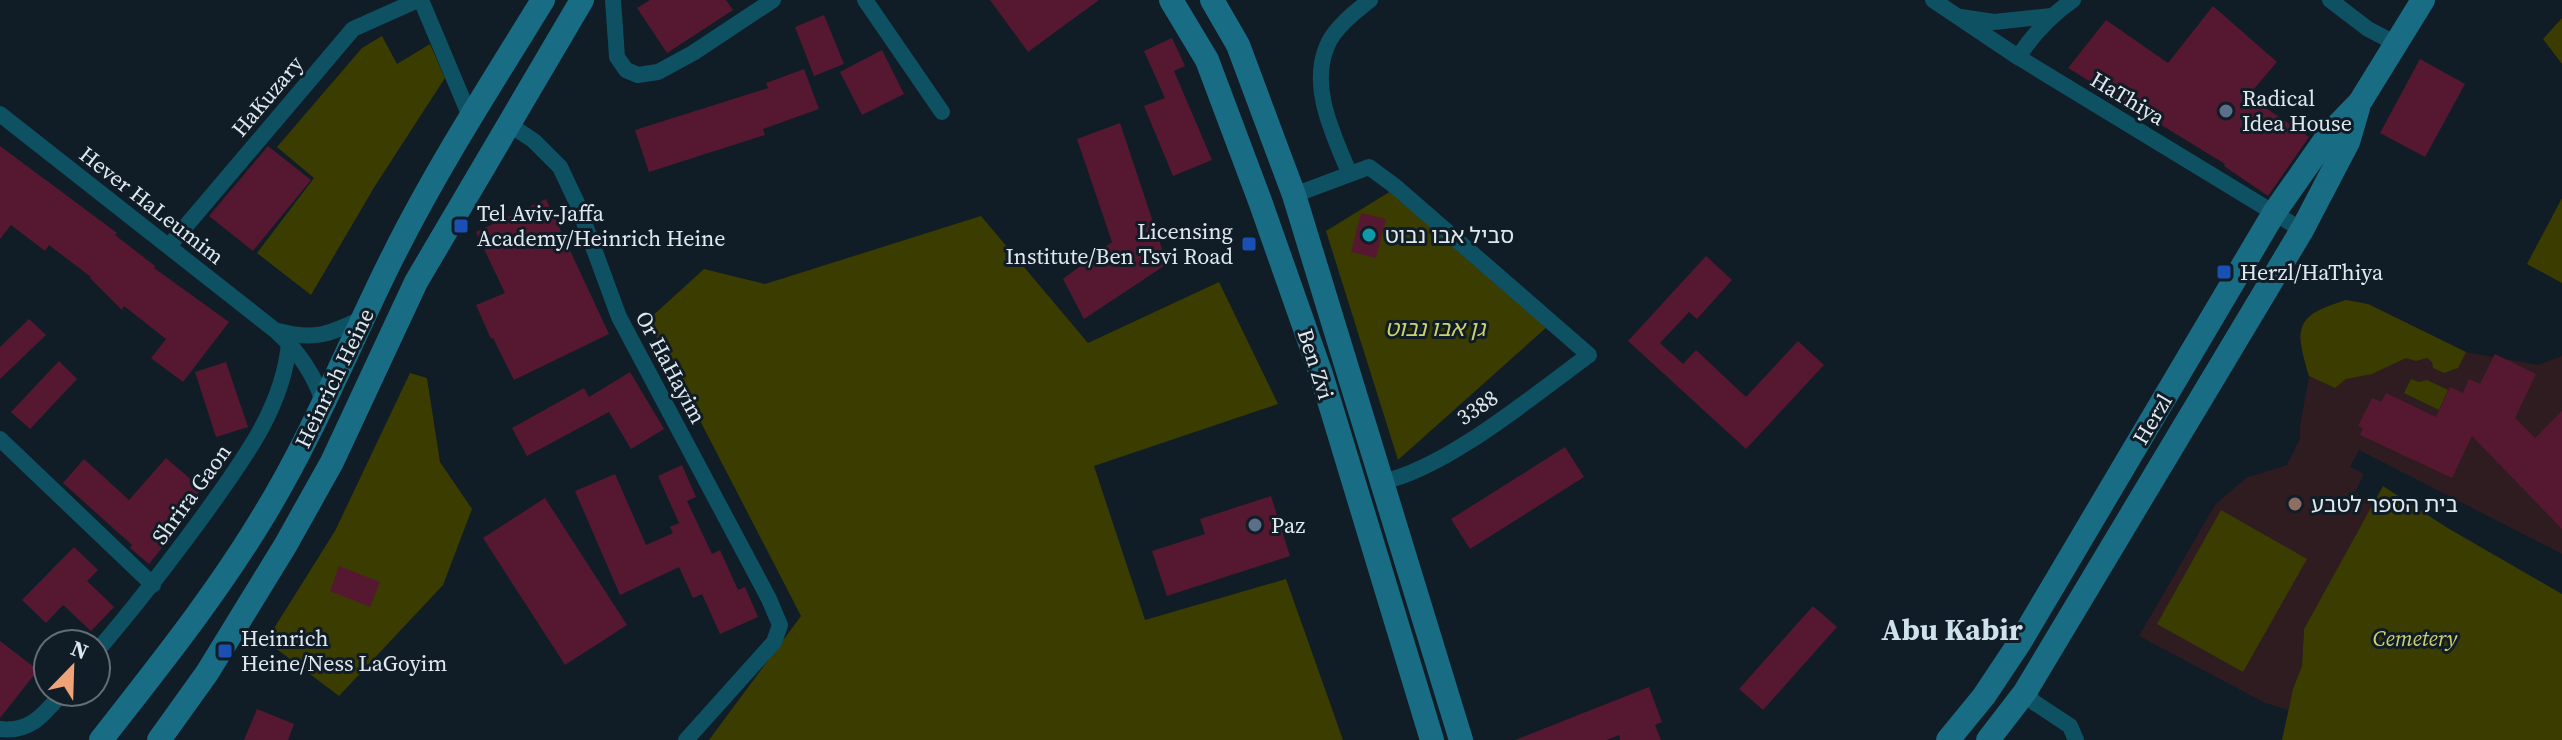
<svg xmlns="http://www.w3.org/2000/svg" width="2562" height="740" font-family="'Source Serif 4','Noto Sans Hebrew',serif">
	<rect width="100%" height="100%" fill="#101c26"/>
	<path fill="#2e1c21" d="M2346 300 2368 304 2466 352 2538 365 2562 356V554L2359 450 2350 467 2364 474 2355 492 2374 504 2304 629 2302 666 2288 710 2265 703 2139 636 2215 505 2246 478 2287 465 2300 439V426L2309 376 2299 336 2304 324 2313 313Z"/>
	<g fill="#3b3c00">
		<path d="M2562 18V64L2543 39Z"/>
		<path d="M382 36 397 64 430 44 445 78 375 186 311 295 257 253 314 178 277 147 362 48Z"/>
		<path d="M1391 191 1548 326 1398 460 1326 231Z"/>
		<path d="M2562 198V283L2527 264Z"/>
		<path d="M981 216 1088 343 1219 282 1278 404 1094 466 1145 620 1286 579 1343 740H709L801 616 648 320 704 269 765 284Z"/>
		<path d="M2346 300 2368 304 2466 352 2458 368 2444 373 2433 368 2432 362 2427 358 2416 361 2406 358 2372 374 2346 379 2335 388 2309 376C2295 327 2294 316 2346 300Z"/>
		<path d="M410 373 427 378 440 462 472 509 443 585 339 696 266 641 335 531Z"/>
		<path d="M2411 379 2419 382 2427 380 2448 390 2439 410 2404 393Z"/>
		<path d="M2383 486 2446 527 2562 594V740H2282L2293 689 2302 666 2304 629Z"/>
		<path d="M2221 510 2307 559 2243 672 2157 624Z"/>
	</g>
	<g fill="#561831">
		<path d="M650 0H726L733 10 667 53 637 8Z"/>
		<path d="M990 0H1099L1028 52Z"/>
		<path d="M2213 6 2277 62 2248 96 2309 137 2268 196 2224 166 2225 164 2068 68 2106 20 2168 63Z"/>
		<path d="M824 15 844 64 814 76 795 27Z"/>
		<path d="M1172 38 1185 66 1174 71 1212 160 1173 176 1144 106 1165 98 1144 51Z"/>
		<path d="M882 50 904 94 862 115 840 72Z"/>
		<path d="M2420 59 2465 84 2425 157 2380 133Z"/>
		<path d="M804 69 819 109 763 129 765 135 649 172 635 130 768 88 766 83Z"/>
		<path d="M1120 123 1167 264 1084 319 1063 279 1112 242 1077 139Z"/>
		<path d="M0 146 117 233 115 235 155 266 154 268 229 322 183 382 151 358 166 339 124 306 122 310 90 278 91 277 49 245 45 251 11 225 0 239Z"/>
		<path d="M268 146 311 180 253 251 209 216Z"/>
		<path d="M546 199 609 334 514 380 493 338 491 339 476 305 505 293 476 232Z"/>
		<path d="M1361 213 1386 219 1376 258 1351 252Z"/>
		<path d="M1706 256 1732 280 1697 319 1689 312 1660 343 1683 364 1696 350 1746 397 1798 341 1824 365 1746 449 1628 341Z"/>
		<path d="M29 319 46 335 0 379V347Z"/>
		<path d="M2495 354 2536 374 2515 418 2535 438 2562 411V529L2472 436 2452 478 2360 435 2363 428 2358 426 2372 398 2381 402 2386 393 2436 417 2450 387 2463 393 2469 379 2480 384Z"/>
		<path d="M59 361 77 379 30 429 11 412Z"/>
		<path d="M226 362 248 427 216 437 195 372Z"/>
		<path d="M630 372 664 429 631 449 609 412 527 456 512 428 584 388 589 397Z"/>
		<path d="M1565 447 1584 477 1470 549 1451 519Z"/>
		<path d="M166 458 202 489 158 538 165 544 149 564 130 548 132 545 63 483 84 459 129 500Z"/>
		<path d="M682 465 696 497 687 501 712 554 720 550 738 590 745 587 758 617 720 634 702 594 693 598 679 567 620 595 575 491 615 474 646 545 673 533 670 527 679 523 658 476Z"/>
		<path d="M1271 496 1290 556 1167 596 1152 551 1205 534 1200 519Z"/>
		<path d="M545 498 627 625 565 665 483 538Z"/>
		<path d="M74 547 98 570 87 581 114 607 91 631 63 605 46 623 22 600Z"/>
		<path d="M339 566 380 582 370 607 330 591Z"/>
		<path d="M1813 606 1837 627 1763 710 1739 689Z"/>
		<path d="M0 641 38 670 0 718Z"/>
		<path d="M1649 687 1662 722 1655 725 1661 740H1620L1619 735 1607 740H1515Z"/>
		<path d="M257 709 294 724 288 740H244Z"/>
	</g>
	<g fill="none" stroke-linecap="round" stroke-linejoin="round">
		<g stroke="#0d5163" stroke-width="16">
			<path d="M421 0 471 119"/>
			<path d="M613 0 617 57 626 70 638 75 658 72 693 53 773 0"/>
			<path d="M865 0 942 112"/>
			<path d="M1933 0 2018 57 2302 230"/>
			<path d="M2330 0 2368 29 2397 44"/>
			<path d="M1961 17 1994 22 2051 16"/>
			<path d="M2018 57C2034 33 2050 16 2073 0"/>
			<path d="M0 114 276 331C298 351 314 373 323 402"/>
			<path d="M509 124 534 141 560 167 577 203 619 317 769 599 780 625 774 642 686 740"/>
			<path d="M1349 173C1334 135 1309 88 1327 46 1334 28 1355 12 1370 0"/>
			<path d="M1294 195 1369 167 1396 187 1589 355C1534 395 1447 468 1382 482"/>
			<path d="M169 246 353 29 418 0"/>
			<path d="M278 331C315 341 330 334 363 318"/>
			<path d="M0 439 153 585"/>
			<path d="M96 652C135 607 171 560 206 512 243 460 283 408 289 343"/>
			<path d="M2025 692 2035 703 2070 726 2076 740"/>
			<path d="M0 729C31 733 45 713 63 692"/>
		</g>
		<g stroke="#186d84" stroke-width="24">
			<path d="M1171 0 1207 60 1260 201 1321 374 1432 740"/>
			<path d="M1212 0 1238 45 1294 195 1461 740"/>
			<path d="M101 740C158 667 216 595 264 515 314 433 350 342 393 256 437 168 491 84 543 0"/>
			<path d="M159 740 207 673 285 546 332 462 416 282 582 0"/>
			<path d="M1948 740 1984 696 2020 642 2274 213 2330 133 2360 102 2423 0"/>
			<path d="M1988 740 2025 692 2302 230 2348 142 2358 108"/>
		</g>
	</g>
	<g fill="#5c6f8a" stroke="#101c26" stroke-width="3">
		<circle cx="2226" cy="111" r="8"/>
		<circle cx="1255" cy="525" r="8"/>
	</g>
	<g fill="#1a4fb4" stroke="#101c26" stroke-width="3">
		<rect x="453" y="218" width="16" height="16" rx="4"/>
		<rect x="1241" y="236" width="16" height="16" rx="4"/>
		<rect x="2216" y="264" width="16" height="16" rx="4"/>
		<rect x="217" y="643" width="16" height="16" rx="4"/>
	</g>
	<circle fill="#0f9aa8" stroke="#101c26" stroke-width="3" cx="1369" cy="235" r="8"/>
	<circle fill="#8d6e63" stroke="#101c26" stroke-width="3" cx="2295" cy="504" r="8"/>
	<g text-anchor="middle" stroke-width="6" stroke-linejoin="round" paint-order="stroke">
		<g font-size="22" fill="#e0e8ef" stroke="#101c26">
			<text transform="translate(267 96) rotate(-50)" y="8">HaKuzary</text>
			<text transform="translate(2128 98) rotate(31)" y="8">HaThiya</text>
			<text transform="translate(152 205) rotate(38)" y="8">Hever HaLeumim</text>
			<text transform="translate(1316 364) rotate(72)" y="8">Ben Zvi</text>
			<text transform="translate(671 367) rotate(62)" y="8">Or HaHayim</text>
			<text transform="translate(334 378) rotate(-64)" y="8">Heinrich Heine</text>
			<text transform="translate(1477 407) rotate(-34)" y="8">3388</text>
			<text transform="translate(2152 419) rotate(-59)" y="8">Herzl</text>
			<text transform="translate(191 494) rotate(-54)" y="8">Shrira Gaon</text>
		</g>
		<g font-size="22" fill="#e0e8ef" stroke="#101c26" text-anchor="start">
			<text x="2242" y="106">Radical<tspan x="2242" dy="25">Idea House</tspan></text>
			<text x="477" y="221">Tel Aviv-Jaffa<tspan x="477" dy="25">Academy/Heinrich Heine</tspan></text>
			<text x="1233" y="239" text-anchor="end">Licensing<tspan x="1233" dy="25">Institute/Ben Tsvi Road</tspan></text>
			<text x="1385" y="243">סביל אבו נבוט</text>
			<text x="2240" y="280">Herzl/HaThiya</text>
			<text x="2311" y="512">בית הספר לטבע</text>
			<text x="1271" y="533">Paz</text>
			<text x="241" y="646">Heinrich<tspan x="241" dy="25">Heine/Ness LaGoyim</tspan></text>
		</g>
		<g font-size="22" font-style="italic" fill="#ced26e" stroke="#101c26">
			<text x="1435" y="336">גן אבו נבוט</text>
			<text x="2415" y="646">Cemetery</text>
		</g>
		<g font-size="30" font-weight="bold" fill="#d0e1ee" stroke="#101c26">
			<text x="1952" y="640">Abu Kabir</text>
		</g>
	</g>
	<g transform="translate(72 668) rotate(23)"><circle r="38" fill="#101c26" stroke="#636e76" stroke-width="2"/>
	<path d="M0-6L14 30L0 20L-14 30Z" fill="#f0a279"/>
	<text y="-12" font-size="22" font-weight="bold" text-anchor="middle" fill="#e0e8ef">N</text>
	</g>
</svg>
